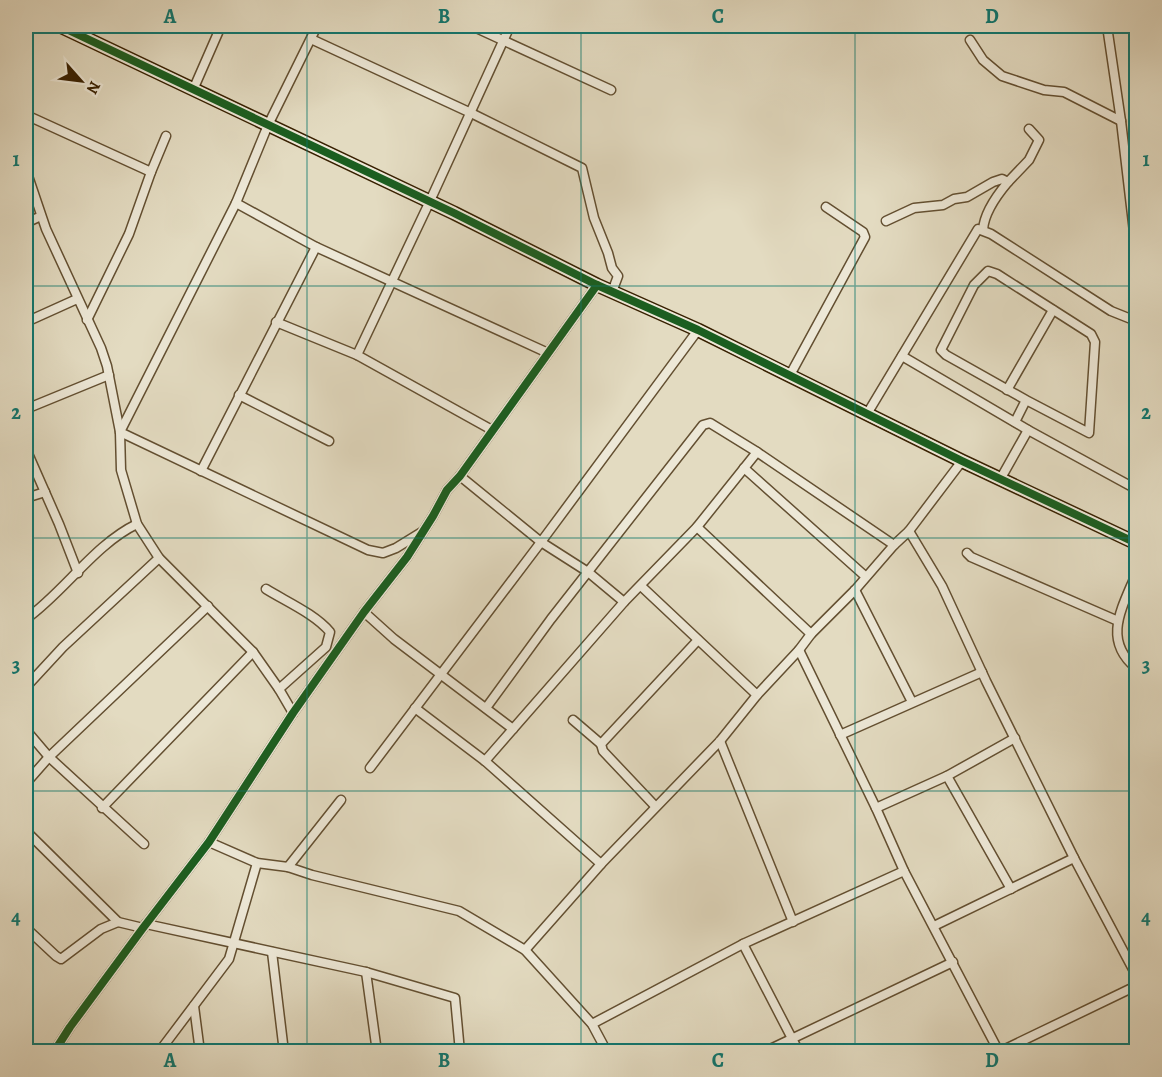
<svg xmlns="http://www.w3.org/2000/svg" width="1162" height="1077" font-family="Alegreya,serif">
	<rect width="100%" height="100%" fill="#e3dbc1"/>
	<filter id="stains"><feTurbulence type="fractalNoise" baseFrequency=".00333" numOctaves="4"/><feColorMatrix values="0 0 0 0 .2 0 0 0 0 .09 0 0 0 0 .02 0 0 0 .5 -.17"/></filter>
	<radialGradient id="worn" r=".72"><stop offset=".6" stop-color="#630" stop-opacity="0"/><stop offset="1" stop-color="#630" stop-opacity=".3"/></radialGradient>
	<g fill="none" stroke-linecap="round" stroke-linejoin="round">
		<g stroke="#634f31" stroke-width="11">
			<g id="street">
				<path d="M317 26 268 125 236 203 120 432 368 550 383 553 396 548 422 532"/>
				<path d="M472 26 611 90"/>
				<path d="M1107 26 1121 121 1136 249"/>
				<path d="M1107 27 1126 26"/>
				<path d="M311 39 471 113 582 168 594 218 608 253 612 268 618 276 612 292"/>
				<path d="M970 40 983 60 1002 76 1044 90 1064 92 1121 121"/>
				<path d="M193 90 221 26"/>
				<path d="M26 115 151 172"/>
				<path d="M26 170 46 229 101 348 107 366 120 432 121 470 137 524 159 558 253 652 279 689 293 713"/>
				<path d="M1008 182 1029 160 1039 140 1029 129"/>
				<path d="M236 203 316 247 548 353"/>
				<path d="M886 221 914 208 943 205 954 199 967 197 993 182 1002 179 1008 182C997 195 984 213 983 230"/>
				<path d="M26 223 41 216"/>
				<path d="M87 320 129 234 151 172 166 136"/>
				<path d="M26 322 77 299"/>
				<path d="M276 322 357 355 492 430"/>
				<path d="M357 355 430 201 510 26"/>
				<path d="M902 356 1028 430 1136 489"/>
				<path d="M790 375 865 237 863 232 826 207"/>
				<path d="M1007 390 1053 310"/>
				<path d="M239 395 329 441"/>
				<path d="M26 409 109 375"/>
				<path d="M867 414 978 229 991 234 1111 311 1136 321"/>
				<path d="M1015 422 1026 400 1089 433 1095 342 1091 334 997 274 988 271 974 285 941 350 946 355 1026 400"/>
				<path d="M26 449 59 524 78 573"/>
				<path d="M744 468 865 576"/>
				<path d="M201 471 316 247"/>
				<path d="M460 476 541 542 588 572 624 602"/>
				<path d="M1001 478 1028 430"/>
				<path d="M26 498 45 492"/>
				<path d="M697 527 811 634"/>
				<path d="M909 531 942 586 986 681 1074 858 1136 975"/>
				<path d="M967 553 971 557 1118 621"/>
				<path d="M1136 574C1122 608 1102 640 1136 668"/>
				<path d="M1136 582 1134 597 1136 639"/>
				<path d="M641 586 757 695"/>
				<path d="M266 589C287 602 315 614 330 632L326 647 279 689"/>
				<path d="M855 590 912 702"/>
				<path d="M364 612 394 639 513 729"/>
				<path d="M26 619C64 592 95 544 137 524"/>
				<path d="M799 650 876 808 904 871 999 1052 1136 986"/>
				<path d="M26 687 63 647 159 558"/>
				<path d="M415 708 485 761 601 864"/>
				<path d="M486 708 551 619 703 425 710 423 757 452"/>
				<path d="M573 720 601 744"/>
				<path d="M26 730 49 757 144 844"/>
				<path d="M840 735 982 672"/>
				<path d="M720 741 793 922"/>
				<path d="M485 761 624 602 697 527 757 452 894 545"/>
				<path d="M370 768 541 542 698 330"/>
				<path d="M947 776 1011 889"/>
				<path d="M26 783 49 757 208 606"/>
				<path d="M655 806 603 751 601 744 698 640"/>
				<path d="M102 808 253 652"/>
				<path d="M876 808 947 776 1015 738"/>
				<path d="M26 831 118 922 143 928"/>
				<path d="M209 842 257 863 288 867 312 875 459 911 525 950 592 1024 607 1052"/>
				<path d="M288 867 341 800"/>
				<path d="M146 924 366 972 455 998 460 1052"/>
				<path d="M934 926 1074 858"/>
				<path d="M26 928 56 956 61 959 101 929 118 922"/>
				<path d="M743 944 799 1052"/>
				<path d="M525 950 601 864 720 741 757 695 799 650 811 634 855 590 894 545 909 531 962 461"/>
				<path d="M272 952 284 1052"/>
				<path d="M366 972 377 1052"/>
				<path d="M194 1006 200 1052"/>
				<path d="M592 1024 743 944 904 871"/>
				<path d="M54 1052 70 1027 143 928 209 842 293 713 364 612 407 557 433 516 447 490 460 476 597 285"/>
				<path d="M159 1052 229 959 257 863"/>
				<path d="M764 1052 953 962"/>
			</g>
		</g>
		<g stroke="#382001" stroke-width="15">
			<path id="secondary" d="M60 26 454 213 597 285 698 330 962 461 1136 543"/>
		</g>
		<use href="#street" stroke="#ede8d7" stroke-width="8"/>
		<use href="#secondary" stroke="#ede8d7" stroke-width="12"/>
		<g stroke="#ede8d7" stroke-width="11">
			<g id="cycleway">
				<path d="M60 26 454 213 597 285 698 330 962 461 1136 543"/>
				<path d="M54 1052 70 1027 143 928 209 842 293 713 364 612 407 557 433 516 447 490 460 476 597 285"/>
			</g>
		</g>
		<use href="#cycleway" stroke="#1b5e20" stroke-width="8"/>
	</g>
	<path fill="none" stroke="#0f766e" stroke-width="1.5" stroke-opacity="0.55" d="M307 26V1052M581 26V1052M855 26V1052M26 286H1136M26 538H1136M26 791H1136"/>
	<rect width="1162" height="1077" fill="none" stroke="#e3dbc1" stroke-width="66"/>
	<g transform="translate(81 81) rotate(118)" stroke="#ede8d7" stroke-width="4.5" paint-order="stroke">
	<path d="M0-4.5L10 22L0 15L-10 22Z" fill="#382001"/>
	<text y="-9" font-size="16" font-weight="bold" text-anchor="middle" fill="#382001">N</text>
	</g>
	<rect x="33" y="33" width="1096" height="1011" fill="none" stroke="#0f766e" stroke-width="2"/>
	<g font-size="20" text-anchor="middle" font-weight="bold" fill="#0f766e">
		<text x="170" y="23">A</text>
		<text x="444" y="23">B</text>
		<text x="718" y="23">C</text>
		<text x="992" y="23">D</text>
		<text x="16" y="166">1</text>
		<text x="1146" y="166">1</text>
		<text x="16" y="419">2</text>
		<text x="1146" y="419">2</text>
		<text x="16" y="672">3</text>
		<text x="1146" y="672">3</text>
		<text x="16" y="924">4</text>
		<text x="1146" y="924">4</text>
		<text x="170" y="1067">A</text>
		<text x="444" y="1067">B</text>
		<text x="718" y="1067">C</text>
		<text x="992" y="1067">D</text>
	</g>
	<rect width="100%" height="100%" filter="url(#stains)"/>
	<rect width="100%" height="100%" fill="url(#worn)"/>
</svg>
